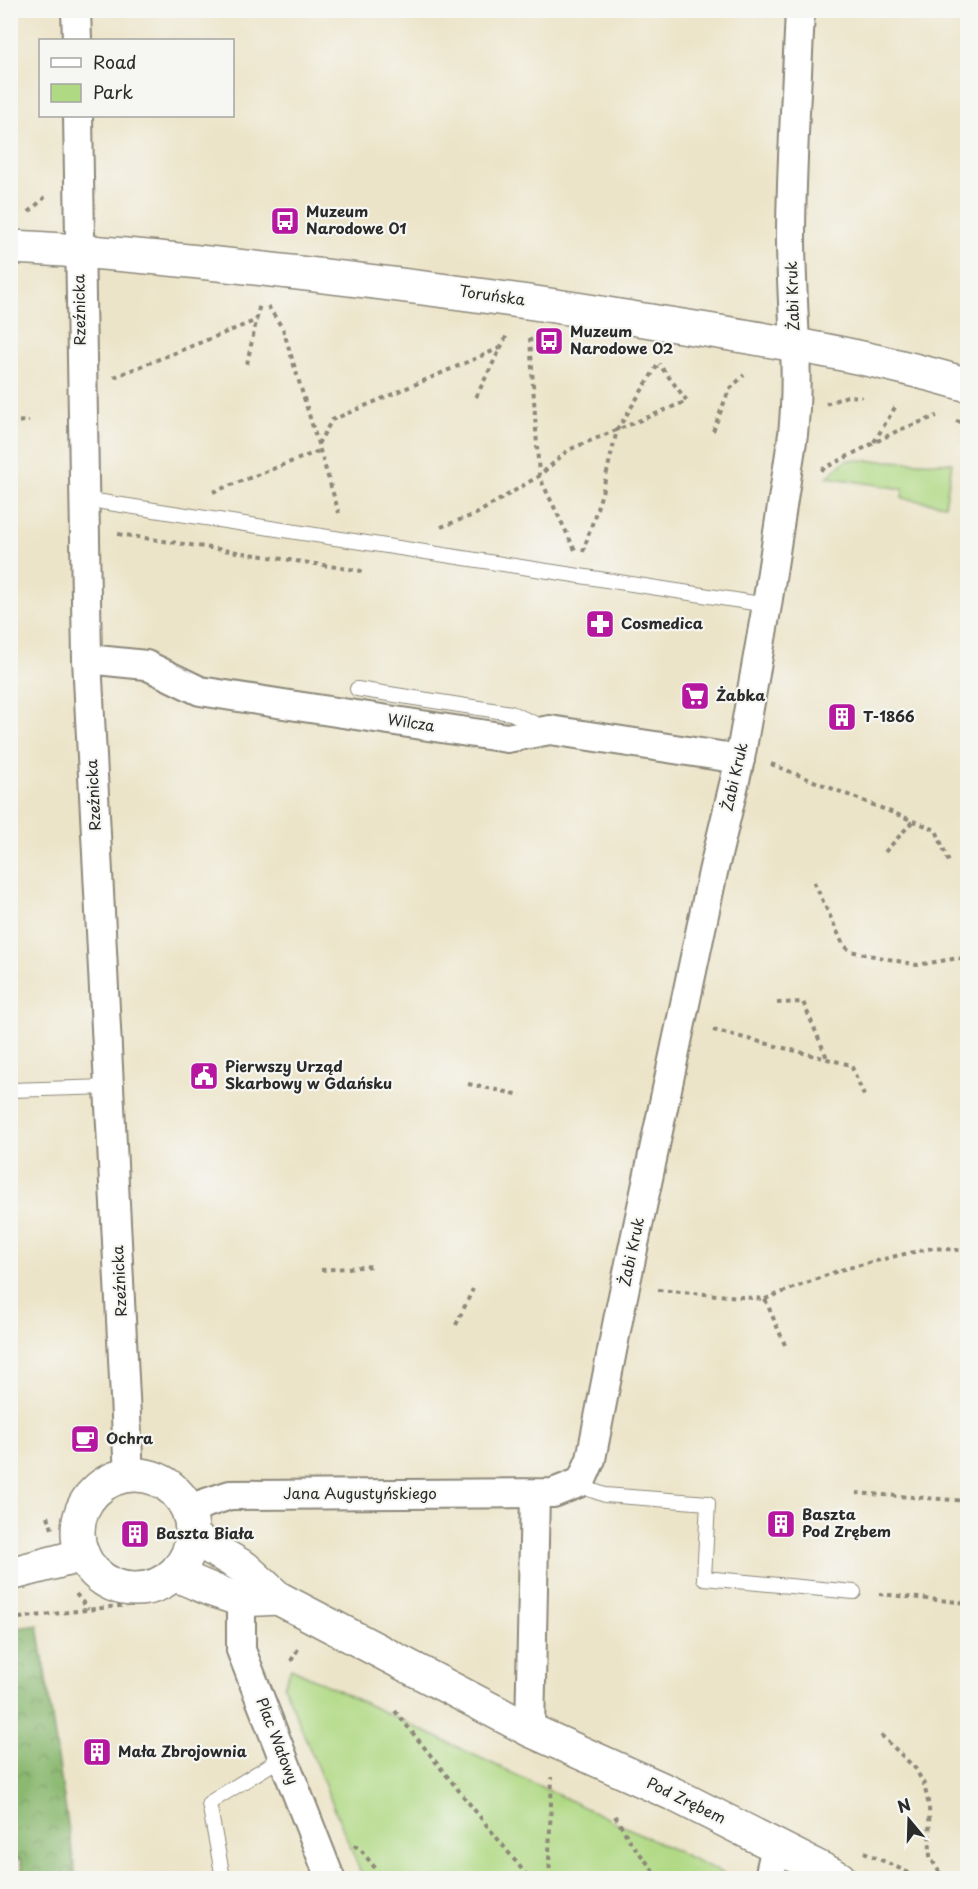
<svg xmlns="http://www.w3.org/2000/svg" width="978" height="1889" font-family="'Playpen Sans',sans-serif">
	<defs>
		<pattern id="forest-crowns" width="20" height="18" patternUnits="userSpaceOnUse" patternTransform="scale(1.5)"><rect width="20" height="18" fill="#8cb972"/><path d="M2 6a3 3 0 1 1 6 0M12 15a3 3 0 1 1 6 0" fill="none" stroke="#73975e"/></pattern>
	</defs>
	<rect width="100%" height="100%" fill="#f6f6f2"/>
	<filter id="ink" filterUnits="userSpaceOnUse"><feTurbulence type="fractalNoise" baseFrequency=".0167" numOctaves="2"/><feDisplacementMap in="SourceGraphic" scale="12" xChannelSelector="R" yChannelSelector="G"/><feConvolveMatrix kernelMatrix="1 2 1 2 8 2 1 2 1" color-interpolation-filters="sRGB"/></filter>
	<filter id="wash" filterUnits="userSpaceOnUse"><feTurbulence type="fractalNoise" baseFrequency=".008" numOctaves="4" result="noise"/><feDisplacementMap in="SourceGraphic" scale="24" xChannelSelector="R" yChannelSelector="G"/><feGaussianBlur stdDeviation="1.35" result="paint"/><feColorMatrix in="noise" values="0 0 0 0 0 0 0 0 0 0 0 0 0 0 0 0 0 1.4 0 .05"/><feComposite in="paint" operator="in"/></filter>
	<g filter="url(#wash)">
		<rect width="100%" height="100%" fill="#ece4c8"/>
		<g fill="#b0d984" stroke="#6e8258" stroke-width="1.5">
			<path d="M849 460 952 463 945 505 902 498 903 489 827 477 844 462Z"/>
			<path d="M291 1668 733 1878H363L284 1686Z"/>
		</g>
		<path fill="url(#forest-crowns)" stroke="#5c724e" stroke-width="1.5" d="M38 1625 76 1878H24L20 1859 11 1861V1629Z"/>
	</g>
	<g filter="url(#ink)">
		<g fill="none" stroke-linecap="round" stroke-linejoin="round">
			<g stroke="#8c887a" stroke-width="16">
				<g id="lane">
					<path d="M83 499 767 605"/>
					<path d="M357 689 511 713 543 727"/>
					<path d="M10 1090 109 1087"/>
					<path d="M581 1482 591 1490 605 1495 708 1503 704 1578 854 1592"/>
					<path d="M223 1878 209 1803 283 1757"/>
				</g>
			</g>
			<g stroke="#8c887a" stroke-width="32">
				<g id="street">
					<path d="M76 10 77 40"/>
					<path d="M78 116 87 659 129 1475"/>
					<path d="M87 659 146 665 200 691 290 705 507 738 550 730 740 759"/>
					<path d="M188 1509 230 1495 553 1493 581 1482 591 1459 619 1315 713 872 740 759 767 605 793 434C800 369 791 303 791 238 791 163 797 86 800 10"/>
					<path d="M241 1600V1650L330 1878"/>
					<path d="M530 1730 535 1494"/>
					<path d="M769 1878 776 1846"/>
				</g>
			</g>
			<g stroke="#8c887a" stroke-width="36">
				<g id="secondary">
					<path d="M10 247C98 251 185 260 272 270 388 283 504 297 619 316 736 335 855 351 968 385"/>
					<circle cx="135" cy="1532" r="57"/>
					<path d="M192 1537 245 1568 278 1598 530 1730 673 1794 839 1878"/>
					<path d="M10 1574 83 1555"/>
					<path d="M174 1574 212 1590 241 1600 278 1598"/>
				</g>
			</g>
			<g stroke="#8c887a" stroke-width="4" stroke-dasharray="4.5 4.5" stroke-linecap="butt">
				<path d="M29 212 45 197"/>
				<path d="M268 306 283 329 339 513"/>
				<path d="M530 338 539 476 575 550"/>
				<path d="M247 364 260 303"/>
				<path d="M114 377 257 320"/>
				<path d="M476 397 508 333"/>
				<path d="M826 404 847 396 862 397"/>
				<path d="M956 421 968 424"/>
				<path d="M10 422 29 421"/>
				<path d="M713 431 729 390 744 375"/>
				<path d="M874 442 897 404"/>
				<path d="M318 444 332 420 500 348"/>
				<path d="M821 470 899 430 937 416"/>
				<path d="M213 492 319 451"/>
				<path d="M441 527 476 514 539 476 568 450 687 401 659 364"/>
				<path d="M118 534 362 571"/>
				<path d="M583 552 602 493 617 430 659 363"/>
				<path d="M771 764 936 830 950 865"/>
				<path d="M885 852 913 821"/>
				<path d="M814 882 843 944 850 951 917 965 958 958 968 961"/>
				<path d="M777 1003 803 1002 827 1058"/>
				<path d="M713 1030 851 1065 865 1098"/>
				<path d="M468 1084 521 1095"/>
				<path d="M321 1270 373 1266"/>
				<path d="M658 1290 765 1299 785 1345"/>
				<path d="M765 1299 840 1270 900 1255 933 1248 968 1251"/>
				<path d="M456 1325 473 1289"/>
				<path d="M856 1493 968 1501"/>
				<path d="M48 1516 52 1529"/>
				<path d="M76 1594 88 1609"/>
				<path d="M879 1594 968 1603"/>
				<path d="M10 1619 153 1602"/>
				<path d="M291 1661 298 1649"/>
				<path d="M395 1711 529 1878"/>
				<path d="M881 1735 915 1768 924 1784 929 1806 930 1857 943 1878"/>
				<path d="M615 1816 630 1841 659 1878"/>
				<path d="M354 1845 361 1850 383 1878"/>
				<path d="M864 1852 920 1878"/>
				<path d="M550 1878 549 1854 552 1777"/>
			</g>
			<use href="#lane" stroke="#fff" stroke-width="14"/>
			<use href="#street" stroke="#fff" stroke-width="28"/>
			<use href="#secondary" stroke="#fff" stroke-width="33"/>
		</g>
	</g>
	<defs>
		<g id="bus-square" transform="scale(1.5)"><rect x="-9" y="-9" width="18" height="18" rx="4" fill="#b5179e" stroke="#f6f6f2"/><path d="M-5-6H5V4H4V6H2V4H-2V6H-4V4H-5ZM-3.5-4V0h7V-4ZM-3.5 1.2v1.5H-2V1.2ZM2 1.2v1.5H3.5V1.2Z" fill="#fff"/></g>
		<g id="pharmacy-square" transform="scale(1.5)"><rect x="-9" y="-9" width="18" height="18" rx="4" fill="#b5179e" stroke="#f6f6f2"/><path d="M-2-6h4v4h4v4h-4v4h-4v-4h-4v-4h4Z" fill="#fff"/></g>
		<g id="supermarket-square" transform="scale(1.5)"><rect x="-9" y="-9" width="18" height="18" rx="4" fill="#b5179e" stroke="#f6f6f2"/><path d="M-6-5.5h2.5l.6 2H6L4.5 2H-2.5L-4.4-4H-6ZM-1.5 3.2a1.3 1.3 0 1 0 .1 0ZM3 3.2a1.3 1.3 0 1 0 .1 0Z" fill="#fff"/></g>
		<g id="building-square" transform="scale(1.5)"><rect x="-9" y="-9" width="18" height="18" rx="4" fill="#b5179e" stroke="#f6f6f2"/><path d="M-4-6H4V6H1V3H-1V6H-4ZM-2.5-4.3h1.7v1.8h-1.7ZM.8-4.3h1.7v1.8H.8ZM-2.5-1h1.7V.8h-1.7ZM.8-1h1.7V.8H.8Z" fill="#fff"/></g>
		<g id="civic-square" transform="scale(1.5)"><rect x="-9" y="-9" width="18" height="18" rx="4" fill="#b5179e" stroke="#f6f6f2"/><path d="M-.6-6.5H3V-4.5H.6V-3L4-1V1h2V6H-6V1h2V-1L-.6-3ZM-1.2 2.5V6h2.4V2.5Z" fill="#fff"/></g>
		<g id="cafe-square" transform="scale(1.5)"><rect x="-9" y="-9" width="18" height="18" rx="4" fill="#b5179e" stroke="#f6f6f2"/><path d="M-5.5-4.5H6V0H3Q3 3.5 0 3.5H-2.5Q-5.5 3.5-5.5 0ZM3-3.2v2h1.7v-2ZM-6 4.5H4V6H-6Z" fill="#fff"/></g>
	</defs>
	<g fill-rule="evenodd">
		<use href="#bus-square" x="285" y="221"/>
		<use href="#bus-square" x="549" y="341"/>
		<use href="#pharmacy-square" x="600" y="624"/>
		<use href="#supermarket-square" x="695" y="696"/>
		<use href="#building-square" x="842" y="717"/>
		<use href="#civic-square" x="204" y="1076"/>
		<use href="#cafe-square" x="85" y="1439"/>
		<use href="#building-square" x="781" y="1524"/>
		<use href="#building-square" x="135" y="1534"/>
		<use href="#building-square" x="97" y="1752"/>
	</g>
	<g text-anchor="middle" stroke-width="4.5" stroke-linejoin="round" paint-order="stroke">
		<g font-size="15" font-weight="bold" fill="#2b2b2b" stroke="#f6f6f2" text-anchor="start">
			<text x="306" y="217">Muzeum<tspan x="306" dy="17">Narodowe 01</tspan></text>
			<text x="570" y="337">Muzeum<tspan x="570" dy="17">Narodowe 02</tspan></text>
			<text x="621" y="629">Cosmedica</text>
			<text x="716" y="701">Żabka</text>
			<text x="863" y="722">T-1866</text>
			<text x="225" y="1072">Pierwszy Urząd<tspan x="225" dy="17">Skarbowy w Gdańsku</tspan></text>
			<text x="106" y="1444">Ochra</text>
			<text x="802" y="1520">Baszta<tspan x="802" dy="17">Pod Zrębem</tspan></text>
			<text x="156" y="1539">Baszta Biała</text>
			<text x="118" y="1757">Mała Zbrojownia</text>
		</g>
		<g font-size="15" fill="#2b2b2b" stroke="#f6f6f2">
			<text transform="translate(492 296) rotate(8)" y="5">Toruńska</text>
			<text transform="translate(793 296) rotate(-92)" y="5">Żabi Kruk</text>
			<text transform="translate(80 310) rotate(-91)" y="5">Rzeźnicka</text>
			<text transform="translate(411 723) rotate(9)" y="5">Wilcza</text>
			<text transform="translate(735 777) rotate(-77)" y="5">Żabi Kruk</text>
			<text transform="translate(94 795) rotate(-93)" y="5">Rzeźnicka</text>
			<text transform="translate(632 1252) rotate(-78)" y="5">Żabi Kruk</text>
			<text transform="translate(120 1281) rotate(-93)" y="5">Rzeźnicka</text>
			<text x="360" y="1499">Jana Augustyńskiego</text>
			<text transform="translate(277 1741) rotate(69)" y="5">Plac Wałowy</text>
			<text transform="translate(686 1801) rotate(26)" y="5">Pod Zrębem</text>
		</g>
	</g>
	<rect width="978" height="1889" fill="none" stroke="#f6f6f2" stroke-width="36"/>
	<rect x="39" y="39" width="195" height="78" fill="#f6f6f2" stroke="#a5a5a2" stroke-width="1.5"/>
	<rect x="51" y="58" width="30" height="9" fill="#ffffff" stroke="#a5a5a2" stroke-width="1.5"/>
	<text x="93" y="69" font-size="18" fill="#2b2b2b">Road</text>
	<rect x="51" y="84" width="30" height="18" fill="#b0d984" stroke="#a5a5a2" stroke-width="1.5"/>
	<text x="93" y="99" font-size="18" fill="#2b2b2b">Park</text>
	<g transform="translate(909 1820) rotate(341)" stroke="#f6f6f2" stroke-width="4.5" paint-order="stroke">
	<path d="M0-4.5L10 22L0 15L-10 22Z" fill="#2b2b2b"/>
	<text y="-9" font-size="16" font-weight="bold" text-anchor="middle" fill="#2b2b2b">N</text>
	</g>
</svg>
